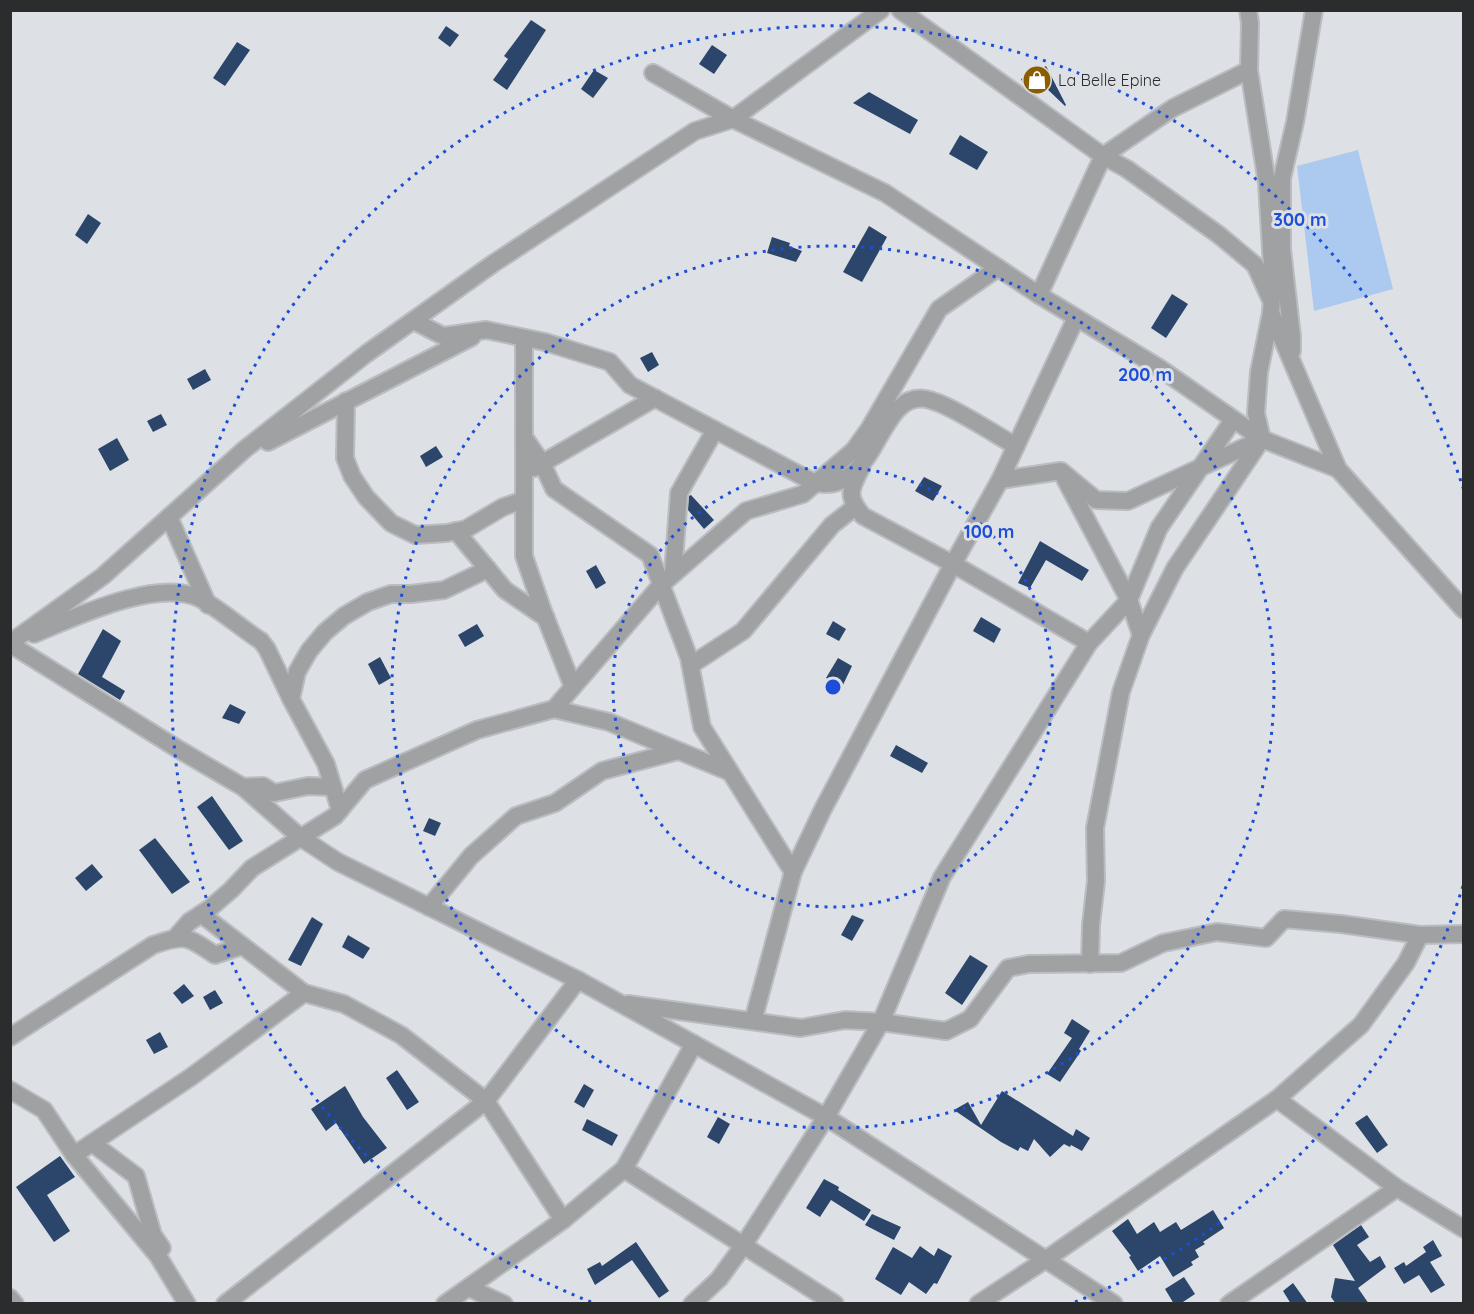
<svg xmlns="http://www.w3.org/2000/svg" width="1474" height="1314" font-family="Quicksand,sans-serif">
	<rect width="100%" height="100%" fill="#dde0e5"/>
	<path fill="#acc9f0" d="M1358 150 1393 289 1314 311 1297 166Z"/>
	<g fill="#2b466a">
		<path d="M531 20 546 30 507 90 493 80 508 59 504 56Z"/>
		<path d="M446 26 459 35 450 47 438 38Z"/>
		<path d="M237 42 250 50 225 86 213 78Z"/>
		<path d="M712 45 727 55 714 74 699 64Z"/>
		<path d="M1046 66 1066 105 1065 106 1044 86 1032 92 1025 87 1021 79Z"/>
		<path d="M594 70 608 78 593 98 581 89Z"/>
		<path d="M869 92 918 120 910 134 853 103Z"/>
		<path d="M960 135 988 152 977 170 949 154Z"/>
		<path d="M88 214 101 223 87 244 75 235Z"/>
		<path d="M869 226 887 237 862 282 843 272Z"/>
		<path d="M772 237 790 243 789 246 802 251 796 262 767 253Z"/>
		<path d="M1172 294 1188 304 1166 338 1151 328Z"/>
		<path d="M652 352 659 365 648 372 640 358Z"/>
		<path d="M205 369 211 380 193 390 187 379Z"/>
		<path d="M161 414 167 425 153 432 147 421Z"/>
		<path d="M117 438 129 460 110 471 98 449Z"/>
		<path d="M436 446 443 457 426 467 420 456Z"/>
		<path d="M924 477 942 486 933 501 915 491Z"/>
		<path d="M691 495 714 520 704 529 688 510 689 496Z"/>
		<path d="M1040 541 1089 570 1082 581 1046 560 1030 588 1018 583Z"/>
		<path d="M596 565 606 583 596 589 586 571Z"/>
		<path d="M981 617 1001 629 994 643 973 631Z"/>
		<path d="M833 621 846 629 839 641 826 634Z"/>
		<path d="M477 624 484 636 465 647 458 635Z"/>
		<path d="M103 629 121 641 102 677 125 691 120 700 78 674Z"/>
		<path d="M380 657 391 678 379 685 368 664Z"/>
		<path d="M838 658 852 666 842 687 826 678Z"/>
		<path d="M230 704 246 712 239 724 222 718Z"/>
		<path d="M896 745 928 763 922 773 890 756Z"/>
		<path d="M212 796 243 841 229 850 197 807Z"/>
		<path d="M429 818 441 823 435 836 423 831Z"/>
		<path d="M155 838 190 882 172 894 139 850Z"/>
		<path d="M92 864 103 877 86 891 75 878Z"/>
		<path d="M852 915 864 920 852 941 841 935Z"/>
		<path d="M312 917 323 924 301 966 288 960Z"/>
		<path d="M348 935 370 948 363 959 342 947Z"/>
		<path d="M970 955 988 966 962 1005 945 993Z"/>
		<path d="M184 984 194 996 182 1004 173 993Z"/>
		<path d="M215 990 223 1003 210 1010 203 997Z"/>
		<path d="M1072 1019 1090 1031 1079 1049 1081 1051 1060 1082 1047 1074 1072 1038 1064 1033Z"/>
		<path d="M160 1032 168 1047 154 1054 146 1040Z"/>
		<path d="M397 1070 419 1102 407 1110 386 1078Z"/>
		<path d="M584 1084 594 1090 584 1108 574 1102Z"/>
		<path d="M345 1086 363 1117 387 1148 364 1164 336 1123 326 1131 311 1109Z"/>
		<path d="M1002 1091 1073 1136 1076 1129 1090 1138 1082 1151 1071 1145 1070 1147 1064 1144 1050 1157 1034 1139 1028 1151 1020 1147 1018 1151 1001 1142 954 1110 968 1102 981 1125Z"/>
		<path d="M1367 1115 1388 1145 1377 1153 1355 1123Z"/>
		<path d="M718 1117 730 1124 719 1144 707 1137Z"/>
		<path d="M587 1119 618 1135 612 1146 582 1130Z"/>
		<path d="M60 1156 75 1177 47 1195 70 1231 54 1242 16 1187Z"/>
		<path d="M824 1179 839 1187 838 1190 871 1210 864 1221 831 1200 820 1217 806 1208Z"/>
		<path d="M1213 1210 1224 1228 1203 1242 1205 1244 1195 1250 1199 1257 1191 1262 1193 1265 1173 1277 1160 1256 1138 1271 1129 1257 1131 1256 1112 1231 1128 1219 1137 1234 1154 1222 1160 1232 1176 1222 1181 1230Z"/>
		<path d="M872 1214 901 1227 894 1240 865 1225Z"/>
		<path d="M1361 1225 1369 1237 1357 1245 1370 1262 1380 1256 1386 1267 1358 1288 1369 1304H1336L1331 1297 1335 1278 1355 1281 1333 1245Z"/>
		<path d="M1433 1240 1442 1256 1430 1262 1445 1285 1431 1293 1419 1275 1404 1284 1394 1268 1404 1262 1406 1266 1426 1252 1423 1247Z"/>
		<path d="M636 1242 669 1291 659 1298 632 1260 595 1285 587 1269 600 1262 602 1266Z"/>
		<path d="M920 1246 934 1256 938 1248 952 1256 937 1284 934 1283 926 1294 909 1282 901 1295 875 1279 893 1247 912 1258Z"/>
		<path d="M1184 1277 1195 1294 1180 1304H1174L1165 1289Z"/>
		<path d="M1293 1283 1308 1304H1291L1283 1291Z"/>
	</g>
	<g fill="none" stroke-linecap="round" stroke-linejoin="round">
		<g stroke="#b9bcc0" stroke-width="20">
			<g id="minor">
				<path d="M900 10 1103 156 1127 169 1219 235 1255 265 1270 298"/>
				<path d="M653 73 733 119 885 193 1039 295 1158 367 1262 439 1338 469"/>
				<path d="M1039 295 1103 156 1173 108 1249 70"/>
				<path d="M1271 313 1338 469 1464 610"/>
				<path d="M414 321 443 336 486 330 545 342 610 362 630 385 815 483C879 495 877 390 926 399 948 403 994 434 1016 446"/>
				<path d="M524 338V556L543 611 573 687"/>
				<path d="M1292 351V337L1282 249V178L1295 122 1314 10"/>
				<path d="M346 401 345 458 352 476 366 497 391 523 415 535 447 533 466 529 503 507 524 500"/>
				<path d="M524 437 542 463 554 489 650 555 689 658 702 727 793 872 753 1021"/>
				<path d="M268 442 472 337"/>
				<path d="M534 468 655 398"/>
				<path d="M861 468C850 490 846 496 863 516L953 564 1089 643"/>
				<path d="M1064 477 1129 600 1141 635"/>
				<path d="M1000 480 1061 471 1096 500 1128 501 1262 439"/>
				<path d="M169 517 208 605"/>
				<path d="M456 531 505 590 546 618"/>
				<path d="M673 574 679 493 715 430"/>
				<path d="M34 634C75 617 159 577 201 599 222 611 241 628 261 641L267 649 291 699"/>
				<path d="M10 643 103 576 245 449 366 354 494 263 695 131 733 119 881 10"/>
				<path d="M10 644 178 749 243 787 300 837 338 862 578 980 826 1117 1114 1304"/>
				<path d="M691 665 743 631 832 525 855 507"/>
				<path d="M554 709 609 722 730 772"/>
				<path d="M243 787 263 786 274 793 308 786 333 787"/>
				<path d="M340 810 326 764 291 699 297 672 309 651 325 632 344 616 368 602 391 594H411L444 590 488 569"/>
				<path d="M793 872 823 809 953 564 1000 480 1076 318"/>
				<path d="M429 907 471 856 516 816 555 803 602 771 678 751"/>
				<path d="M201 914 304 993 344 1004 401 1035 486 1101 563 1220"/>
				<path d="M176 937 189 922 209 909 231 890 252 868 335 816 365 780 477 730 554 709 661 585 746 511 803 494 854 450 869 429 939 309 998 268"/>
				<path d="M1090 964 1091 925 1096 881 1095 828 1121 692 1141 635 1175 568 1262 439 1256 413 1259 372 1271 313 1273 283 1267 183 1249 70 1250 23 1248 10"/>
				<path d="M628 1004 801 1028 845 1020 881 1022 946 1031 970 1019 1008 968 1029 964 1121 963 1163 943 1217 932 1266 938 1284 919 1341 924 1420 935 1464 934"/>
				<path d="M10 1037 153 945C185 934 187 936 215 955L242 946"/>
				<path d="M694 1044 624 1169 835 1304"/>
				<path d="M10 1090 44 1110 74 1155 158 1256 187 1304"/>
				<path d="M1277 1099 1397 1188 1464 1229"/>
				<path d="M92 1143 136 1176 153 1235 162 1248"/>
				<path d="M74 1155 191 1077 304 993"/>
				<path d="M469 1288 504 1304"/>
				<path d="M10 1298 15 1304"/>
				<path d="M225 1304 486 1101 578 980"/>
				<path d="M445 1304 563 1220 624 1169"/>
				<path d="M692 1304 719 1279 743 1246 826 1117 881 1022 942 877 1089 643 1129 600 1159 528 1233 420"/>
				<path d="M978 1304 1045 1260 1277 1099 1361 1025 1406 963 1420 935"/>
				<path d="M1229 1304 1397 1188"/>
			</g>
		</g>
		<use href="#minor" stroke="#a0a1a3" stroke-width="16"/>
	</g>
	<g fill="none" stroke="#1d4ed8" stroke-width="3" stroke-dasharray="3 6">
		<circle cx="833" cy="687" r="220"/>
		<circle cx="833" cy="687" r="441"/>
		<path d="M1463 886A661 661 0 0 1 1075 1302M591 1302A661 661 0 1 1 1463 488"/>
	</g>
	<defs>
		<g id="shop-disc" transform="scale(1.5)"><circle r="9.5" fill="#8b5d01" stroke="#dde0e5"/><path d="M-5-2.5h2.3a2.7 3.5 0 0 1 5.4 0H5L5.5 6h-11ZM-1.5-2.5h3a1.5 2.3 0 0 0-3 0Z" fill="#fff"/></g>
	</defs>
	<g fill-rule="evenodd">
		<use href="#shop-disc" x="1037" y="80"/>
	</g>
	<g text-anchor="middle" stroke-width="6" stroke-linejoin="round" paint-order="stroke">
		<g font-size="16" fill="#2a2c2d" stroke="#dde0e5" text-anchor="start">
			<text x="1058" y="86">La Belle Epine</text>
		</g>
	</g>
	<circle cx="833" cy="687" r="9" fill="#1d4ed8" stroke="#dde0e5" stroke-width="3"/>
	<g font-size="18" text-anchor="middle" font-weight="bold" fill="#1d4ed8" stroke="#dde0e5" stroke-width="6" stroke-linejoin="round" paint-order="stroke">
		<text x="1300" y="226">300 m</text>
		<text x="1145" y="381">200 m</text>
		<text x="989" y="538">100 m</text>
	</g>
	<rect width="1474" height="1314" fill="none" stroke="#2a2c2d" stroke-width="24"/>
</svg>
